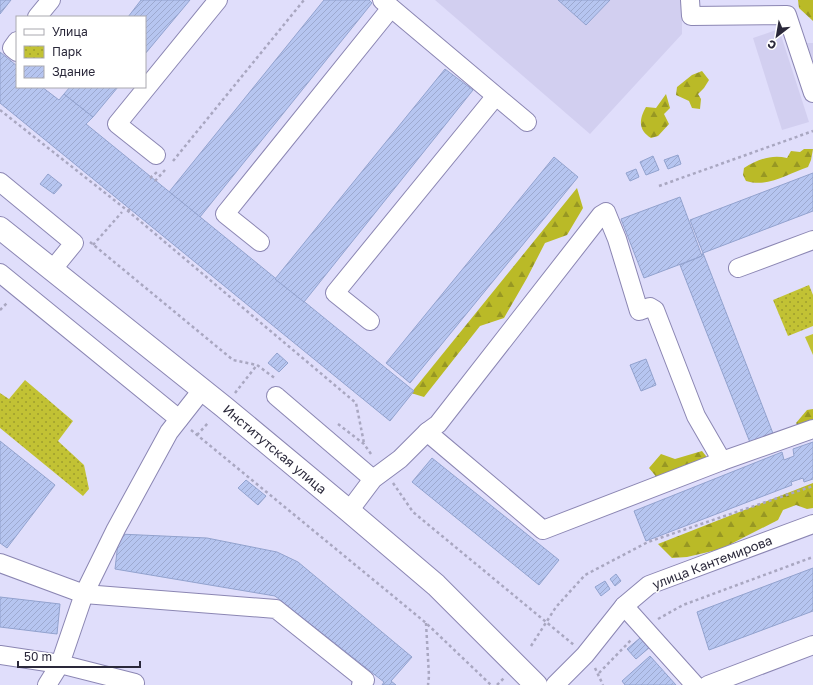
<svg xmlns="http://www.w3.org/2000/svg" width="813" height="685" font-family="'Golos Text',sans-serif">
	<defs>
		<pattern id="forest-firs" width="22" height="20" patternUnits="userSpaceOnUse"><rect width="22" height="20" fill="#baba27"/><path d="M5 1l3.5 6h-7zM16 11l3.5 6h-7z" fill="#979723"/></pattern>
		<pattern id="park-dots" width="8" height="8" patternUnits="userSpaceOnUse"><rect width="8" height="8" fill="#c2c234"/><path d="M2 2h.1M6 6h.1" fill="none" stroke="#9e9e2d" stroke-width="1.8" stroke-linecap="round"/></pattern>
		<pattern id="building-hatch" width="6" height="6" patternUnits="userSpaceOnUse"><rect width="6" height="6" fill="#b6c5f0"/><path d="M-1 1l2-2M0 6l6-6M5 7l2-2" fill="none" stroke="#9da9cf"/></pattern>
	</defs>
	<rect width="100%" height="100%" fill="#e0defb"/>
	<g fill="#d2cff0">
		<path d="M435 0H682V34L590 134Z"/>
		<path d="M779 29 809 122 782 130 753 38Z"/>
		<path d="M804 43H813V75Z"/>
	</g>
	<g fill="url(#forest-firs)">
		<path d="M798 0H813V21L799 8Z"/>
		<path d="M702 71 709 80 704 88 698 94 701 99 700 109 692 108 689 101 676 95 677 87 692 75Z"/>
		<path d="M666 94 670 108 664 114 669 124 658 136 651 138C638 130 639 119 646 107L656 108Z"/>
		<path d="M804 149H813L811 160 808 167C789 173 769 188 746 181L743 175 744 168C757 160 771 154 787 158L791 151 800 152Z"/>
		<path d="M577 188 583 208 567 235 545 243 527 278 504 318 480 326 424 397 411 393Z"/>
		<path d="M813 409V432L805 435 796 423 807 410Z"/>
		<path d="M702 451 710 461 663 485 649 468 661 454 675 459Z"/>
		<path d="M813 483V508L807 509 796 505 783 510 778 520 721 549 687 557 672 558 658 544Z"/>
	</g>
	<g fill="url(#park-dots)">
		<path d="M809 285 813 295V326L788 336 773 300Z"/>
		<path d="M25 380 73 421 58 441 84 465 89 489 83 496 0 428V393L9 399Z"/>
	</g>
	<path fill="#c2c234" d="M813 334V355L805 337Z"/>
	<g fill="url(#building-hatch)" stroke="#92a2ce">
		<path d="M0 0H11L0 14Z"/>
		<path d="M141 0H190L145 54V17H128Z"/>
		<path d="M324 0H369L372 3 200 217 169 192Z"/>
		<path d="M558 0H610L586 25Z"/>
		<path d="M0 52 17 66V87H42L59 100 64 94 93 117 86 124 414 391 390 421 0 103Z"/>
		<path d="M445 69 473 90 304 302 275 279Z"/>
		<path d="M70 87H118L93 117 64 94Z"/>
		<path d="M678 155 681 164 668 169 664 160Z"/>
		<path d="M653 156 659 170 646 175 640 162Z"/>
		<path d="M554 157 578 177 410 383 386 363Z"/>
		<path d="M636 169 639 177 630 181 626 173Z"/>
		<path d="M813 173V211L703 253 690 220Z"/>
		<path d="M48 174 62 185 54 194 40 184Z"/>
		<path d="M680 197 702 256 644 278 621 219Z"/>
		<path d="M703 253 774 436 751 445 680 265 702 256Z"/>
		<path d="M277 353 288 363 279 372 268 363Z"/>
		<path d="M646 359 656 385 641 391 630 365Z"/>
		<path d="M0 441 55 485 7 548 0 543Z"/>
		<path d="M813 442V479L804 482 803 478 791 482 792 485 646 541 634 511 782 452 784 460 794 456 793 449Z"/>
		<path d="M432 458 559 560 539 585 412 482Z"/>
		<path d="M246 480 266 496 258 505 238 488Z"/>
		<path d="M119 534 207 538 277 552 298 562 412 657 391 681 396 685H382L384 682 275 596 115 569Z"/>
		<path d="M813 568V611L709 650 697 612Z"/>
		<path d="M616 574 621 581 615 586 610 579Z"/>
		<path d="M605 581 610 589 601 596 595 587Z"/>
		<path d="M0 597 60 604 57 634 0 627Z"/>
		<path d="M640 638 650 647 636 659 627 649Z"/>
		<path d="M650 656 676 685H625L622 681Z"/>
	</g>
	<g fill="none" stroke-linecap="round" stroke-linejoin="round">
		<g stroke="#8b86b3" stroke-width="20">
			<g id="minor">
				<path d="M382 0 527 122"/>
				<path d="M690 0 691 16 787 15 813 93"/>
				<path d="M37 17 51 0"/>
				<path d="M17 41 12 48 17 52"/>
				<path d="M156 155 117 124 218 0"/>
				<path d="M0 182 74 243 52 270"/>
				<path d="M260 242 225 214 391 8"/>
				<path d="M738 268 813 240"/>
				<path d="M0 273 179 419"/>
				<path d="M370 321 335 293 495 97"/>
				<path d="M276 396 373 479"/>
				<path d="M427 432 438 424 601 215 606 212 617 239 639 311 650 307 655 310 696 416 722 461"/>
				<path d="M349 511 373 479 400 459 427 432 543 530 722 461 813 429"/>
				<path d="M0 563 84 594 276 609 365 680 361 685"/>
				<path d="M624 606 695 685"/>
				<path d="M0 655 60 664 135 683 133 685"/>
				<path d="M47 685 60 664 84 594 116 529 169 432 202 390"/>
				<path d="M555 685 585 655 624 606 649 585 813 524"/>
				<path d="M708 685 813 645"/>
			</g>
		</g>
		<g stroke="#8b86b3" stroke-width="24">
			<path id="major" d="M0 228 224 407 349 511 436 585 536 685"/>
		</g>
		<g stroke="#a9a7c1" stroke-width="2.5" stroke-dasharray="3 3" stroke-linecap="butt">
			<path d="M0 110 128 211 356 403 364 443"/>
			<path d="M173 161 304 0"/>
			<path d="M150 178 157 172"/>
			<path d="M155 181 165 170"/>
			<path d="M659 186 813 131"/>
			<path d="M128 211 131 208"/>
			<path d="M90 242 233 360 257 365 276 379"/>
			<path d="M93 245 122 212"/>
			<path d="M0 310 8 302"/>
			<path d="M235 393 257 365"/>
			<path d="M338 424 364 444 371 454"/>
			<path d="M191 430 426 623 491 685"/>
			<path d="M197 435 208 423"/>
			<path d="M393 483 413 512 574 645"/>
			<path d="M658 619 683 605 813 557"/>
			<path d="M426 623 429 676 428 685"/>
			<path d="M531 646 556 607 585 575 648 542 813 486"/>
			<path d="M595 668 603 685"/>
			<path d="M599 673 632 639"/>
			<path d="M497 685 504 678"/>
		</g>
		<use href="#minor" stroke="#fff" stroke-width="18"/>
		<use href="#major" stroke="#fff" stroke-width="22"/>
	</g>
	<g text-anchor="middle" stroke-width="3" stroke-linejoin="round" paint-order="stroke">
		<g font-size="13" fill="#2a283a" stroke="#fff">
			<text transform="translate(275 449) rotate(40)" y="5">Институтская улица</text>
			<text transform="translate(712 562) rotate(-21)" y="5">улица Кантемирова</text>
		</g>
	</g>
	<rect x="16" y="16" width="130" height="72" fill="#ffffff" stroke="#aaa9b0"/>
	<rect x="24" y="29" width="20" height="6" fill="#ffffff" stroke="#aaa9b0"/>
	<text x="52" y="36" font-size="12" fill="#2a283a">Улица</text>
	<rect x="24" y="46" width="20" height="12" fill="url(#park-dots)" stroke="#aaa9b0"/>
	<text x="52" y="56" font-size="12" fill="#2a283a">Парк</text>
	<rect x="24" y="66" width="20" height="12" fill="url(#building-hatch)" stroke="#aaa9b0"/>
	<text x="52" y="76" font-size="12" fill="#2a283a">Здание</text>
	<g transform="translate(777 36) rotate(211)" stroke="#ffffff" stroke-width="3" paint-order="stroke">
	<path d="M0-3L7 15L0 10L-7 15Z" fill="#2a283a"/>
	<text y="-6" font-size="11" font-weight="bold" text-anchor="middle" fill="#2a283a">С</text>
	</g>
	<path d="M18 661v6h122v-6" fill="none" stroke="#2a283a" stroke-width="2"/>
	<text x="24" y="661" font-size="12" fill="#2a283a" stroke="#ffffff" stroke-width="3" paint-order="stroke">50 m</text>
</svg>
